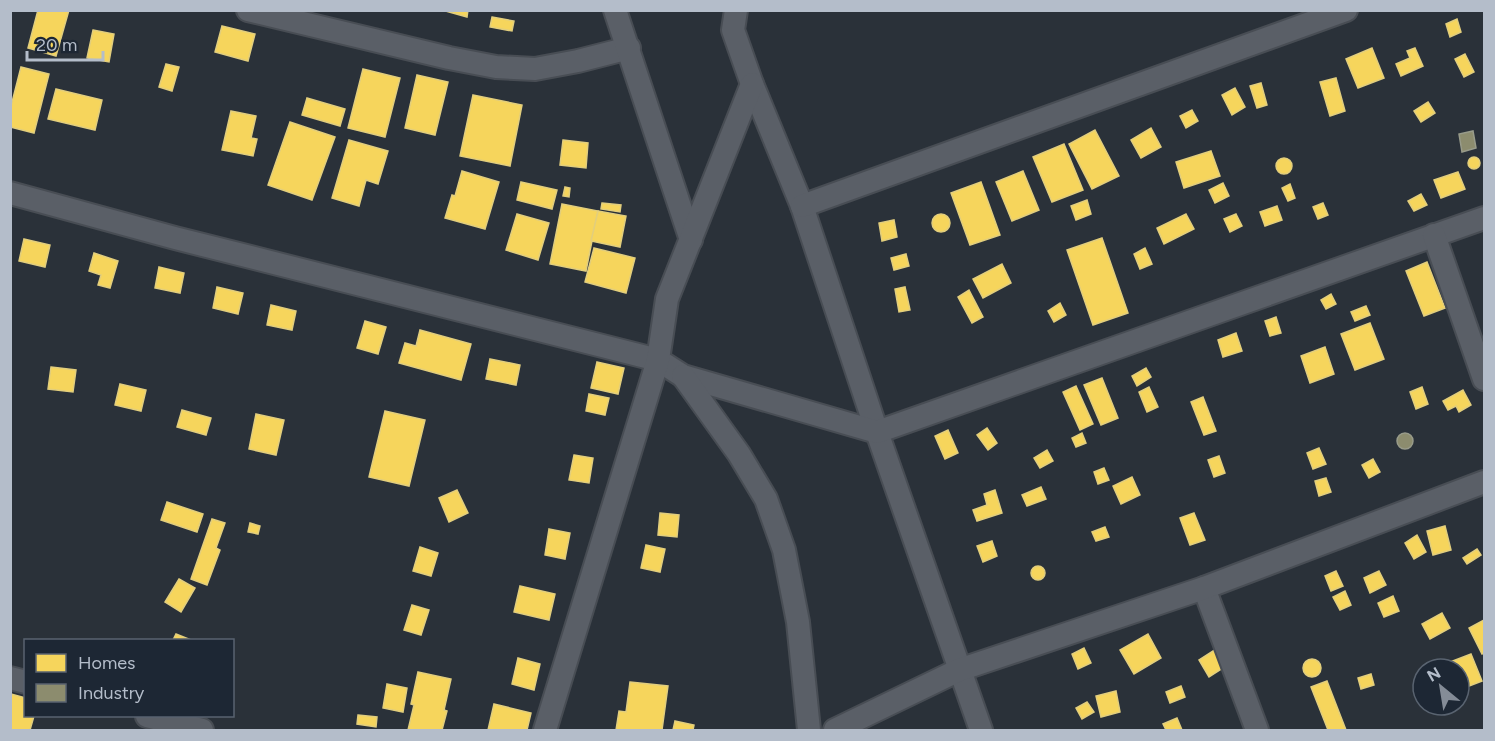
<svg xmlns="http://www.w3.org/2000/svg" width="1495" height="741" font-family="Figtree,sans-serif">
	<rect width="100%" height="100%" fill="#2a3139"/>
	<g fill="#f6d55c" stroke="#e2ce7d" stroke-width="1.5">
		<path d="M38 10H69L56 56 28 48Z"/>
		<path d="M442 10H468L467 17Z"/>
		<path d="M492 17 514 21 512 31 490 27Z"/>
		<path d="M1457 19 1461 32 1450 37 1446 24Z"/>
		<path d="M222 26 255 34 248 61 215 52Z"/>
		<path d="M93 30 114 34 109 62 87 58Z"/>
		<path d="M1372 48 1384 78 1358 88 1346 59Z"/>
		<path d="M1415 48 1423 66 1401 76 1396 64 1410 58 1407 51Z"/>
		<path d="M1465 54 1474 72 1464 77 1455 59Z"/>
		<path d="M166 64 179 67 172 91 159 87Z"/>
		<path d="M21 67 49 74 34 133 10 127V110Z"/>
		<path d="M363 69 400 78 385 137 348 128Z"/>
		<path d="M417 75 448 82 435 135 405 128Z"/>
		<path d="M1336 78 1345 111 1330 116 1320 82Z"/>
		<path d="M1261 83 1267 105 1257 108 1250 86Z"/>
		<path d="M1235 88 1245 107 1232 115 1222 95Z"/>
		<path d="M56 89 102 100 95 130 48 119Z"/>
		<path d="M473 95 522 105 510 166 460 156Z"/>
		<path d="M307 98 345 109 340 126 302 115Z"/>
		<path d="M1428 102 1435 113 1421 122 1414 111Z"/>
		<path d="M1192 110 1198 121 1186 128 1180 116Z"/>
		<path d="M231 111 256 116 251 138 257 139 253 156 222 150Z"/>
		<path d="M290 122 335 137 312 200 268 185Z"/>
		<path d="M1151 128 1161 147 1141 158 1131 140Z"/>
		<path d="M1095 130 1119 176 1092 189 1069 144Z"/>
		<path d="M349 140 388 151 378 184 366 180 359 206 332 198Z"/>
		<path d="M563 140 588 143 586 168 560 165Z"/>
		<path d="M1064 144 1083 190 1052 202 1033 157Z"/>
		<path d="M1211 151 1220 176 1184 188 1176 162Z"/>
		<circle cx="1474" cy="163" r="6"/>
		<circle cx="1284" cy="166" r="8"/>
		<path d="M462 171 499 182 485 229 445 218 452 195 455 196Z"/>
		<path d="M1023 171 1039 210 1012 221 996 182Z"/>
		<path d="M1458 172 1465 189 1441 198 1434 180Z"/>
		<path d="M521 182 557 190 552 209 517 200Z"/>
		<path d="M981 182 1000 235 970 245 951 193Z"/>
		<path d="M1223 183 1229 196 1215 203 1209 190Z"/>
		<path d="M1290 184 1295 198 1288 201 1282 188Z"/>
		<path d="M565 187 570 188 569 197 563 196Z"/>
		<path d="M1421 194 1427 205 1414 211 1408 201Z"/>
		<path d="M1087 200 1091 214 1076 220 1071 206Z"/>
		<path d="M602 203 621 205 620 212 601 209Z"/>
		<path d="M1323 203 1328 215 1318 219 1313 207Z"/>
		<path d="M562 204 598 211 586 271 550 264Z"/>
		<path d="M1277 206 1282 220 1265 226 1260 212Z"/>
		<path d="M598 211 626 216 620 247 591 241Z"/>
		<path d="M517 214 549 223 538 260 506 250Z"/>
		<path d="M1186 214 1194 229 1164 244 1157 228Z"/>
		<path d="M1236 214 1242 226 1230 232 1224 219Z"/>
		<circle cx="941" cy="223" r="9"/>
		<path d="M894 220 897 237 882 241 879 223Z"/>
		<path d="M1102 238 1128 313 1093 325 1067 250Z"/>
		<path d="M24 239 50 245 45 267 19 261Z"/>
		<path d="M594 248 635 258 626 293 585 282Z"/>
		<path d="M1145 248 1152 264 1140 269 1134 254Z"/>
		<path d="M94 253 118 261 110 288 98 285 101 275 89 271Z"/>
		<path d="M906 254 909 266 894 270 891 258Z"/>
		<path d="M1427 262 1445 308 1424 316 1406 271Z"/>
		<path d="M1002 264 1011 283 983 298 973 279Z"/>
		<path d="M159 267 184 273 180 293 155 288Z"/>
		<path d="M217 287 243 293 238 314 213 308Z"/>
		<path d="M905 287 910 310 899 312 895 289Z"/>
		<path d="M969 290 983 317 972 323 958 297Z"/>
		<path d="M1331 294 1336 304 1326 309 1321 300Z"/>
		<path d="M1060 303 1066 315 1054 322 1048 311Z"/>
		<path d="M271 305 296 311 292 330 267 325Z"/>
		<path d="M1366 306 1370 315 1355 321 1351 312Z"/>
		<path d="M1276 317 1281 333 1270 336 1265 321Z"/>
		<path d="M365 321 386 327 378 354 357 348Z"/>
		<path d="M1370 323 1384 359 1355 370 1341 334Z"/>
		<path d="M420 330 471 344 461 380 399 363 405 343 416 346Z"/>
		<path d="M1236 333 1242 351 1223 357 1218 340Z"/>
		<path d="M1325 347 1334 374 1310 383 1301 356Z"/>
		<path d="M490 359 520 365 516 385 486 379Z"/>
		<path d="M597 362 624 368 618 394 591 388Z"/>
		<path d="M51 367 76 370 73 392 48 389Z"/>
		<path d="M1146 368 1151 377 1137 386 1132 376Z"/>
		<path d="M1102 378 1118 418 1101 425 1084 385Z"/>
		<path d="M120 384 146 390 141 411 115 405Z"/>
		<path d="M1076 386 1093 424 1080 430 1063 392Z"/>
		<path d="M1149 387 1158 407 1147 412 1139 392Z"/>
		<path d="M1422 387 1428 404 1416 409 1410 392Z"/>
		<path d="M1463 390 1471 405 1459 412 1456 406 1448 410 1443 401Z"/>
		<path d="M589 394 609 398 605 415 586 411Z"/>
		<path d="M1203 397 1216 431 1204 435 1191 402Z"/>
		<path d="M182 410 211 418 206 435 177 427Z"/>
		<path d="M385 411 425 420 409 486 369 477Z"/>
		<path d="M256 414 284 420 276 455 249 449Z"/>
		<path d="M987 428 997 443 988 450 977 435Z"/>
		<path d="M948 430 958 453 945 459 935 436Z"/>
		<path d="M1082 433 1086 443 1076 447 1072 438Z"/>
		<path d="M1319 448 1326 464 1313 469 1307 453Z"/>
		<path d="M1047 450 1053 461 1040 468 1034 458Z"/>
		<path d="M574 455 593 458 589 483 569 480Z"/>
		<path d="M1219 456 1225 473 1214 477 1208 460Z"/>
		<path d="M1373 459 1380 472 1369 478 1362 465Z"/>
		<path d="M1104 468 1109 480 1098 484 1094 472Z"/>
		<path d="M1132 477 1140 495 1121 504 1113 486Z"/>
		<path d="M1326 478 1331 492 1319 496 1315 481Z"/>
		<path d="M1041 487 1046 499 1027 506 1022 495Z"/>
		<path d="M457 490 468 513 449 522 439 498Z"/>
		<path d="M995 490 1002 513 977 521 973 510 987 505 984 494Z"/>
		<path d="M167 502 203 514 197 532 161 520Z"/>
		<path d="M660 513 679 515 677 537 658 535Z"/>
		<path d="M1194 513 1205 540 1190 545 1180 518Z"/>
		<path d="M212 519 225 523 216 548 220 550 207 585 191 579Z"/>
		<path d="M250 523 260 526 258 534 248 532Z"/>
		<path d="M1445 526 1451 550 1433 555 1427 531Z"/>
		<path d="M1105 527 1109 537 1096 541 1092 532Z"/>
		<path d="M549 529 570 533 565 559 545 555Z"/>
		<path d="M1417 535 1426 552 1414 559 1405 543Z"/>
		<path d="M992 541 997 556 983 562 977 546Z"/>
		<path d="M646 545 665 549 660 572 641 568Z"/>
		<path d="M420 547 438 553 431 576 413 571Z"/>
		<path d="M1477 549 1481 555 1467 564 1463 558Z"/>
		<circle cx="1038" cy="573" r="7"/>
		<path d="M1336 571 1343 586 1331 591 1325 576Z"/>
		<path d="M1379 571 1386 585 1370 593 1364 578Z"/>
		<path d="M179 579 195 588 181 612 165 602Z"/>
		<path d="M520 586 555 594 549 620 514 612Z"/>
		<path d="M1345 591 1351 605 1340 610 1333 597Z"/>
		<path d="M1393 596 1399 611 1384 617 1378 603Z"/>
		<path d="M412 605 429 610 421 635 404 630Z"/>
		<path d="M1442 613 1450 628 1430 639 1422 624Z"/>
		<path d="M1484 620V653L1482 654 1469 628Z"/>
		<path d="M176 634 191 640H173Z"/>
		<path d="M1148 634 1161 658 1134 674 1120 650Z"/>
		<path d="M1084 648 1091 663 1078 669 1072 654Z"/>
		<path d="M1216 649 1226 666 1209 677 1199 660Z"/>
		<path d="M1471 654 1482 681 1459 690V669H1447L1445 664Z"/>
		<path d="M518 658 540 664 534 690 512 684Z"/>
		<circle cx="1312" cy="668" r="9"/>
		<path d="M418 672 451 679 444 710 447 711 442 730H408L414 705 411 704Z"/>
		<path d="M1371 674 1374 685 1361 689 1358 678Z"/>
		<path d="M1327 681 1346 730H1328L1311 687Z"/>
		<path d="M630 682 668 686 662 730H616L619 711 626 712Z"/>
		<path d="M387 684 407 688 403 712 383 708Z"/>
		<path d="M1181 686 1185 697 1170 703 1166 692Z"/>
		<path d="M1116 691 1120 712 1101 717 1096 696Z"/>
		<path d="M11 694 26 698V716H34L30 730H10Z"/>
		<path d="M1087 702 1094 712 1082 719 1076 708Z"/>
		<path d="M494 704 531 713 527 730H488Z"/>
		<path d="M358 715 377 717 376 727 357 724Z"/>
		<path d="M1177 718 1182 730H1166L1163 724Z"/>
		<path d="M675 721 694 725 693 730H673Z"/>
	</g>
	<g fill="#8c8c6e" stroke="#989b8a" stroke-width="1.5">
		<path d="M1473 131 1476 148 1462 152 1459 134Z"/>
		<circle cx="1405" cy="441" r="8"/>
	</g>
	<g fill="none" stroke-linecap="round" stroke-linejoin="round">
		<g stroke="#484d54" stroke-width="26">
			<g id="street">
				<path d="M248 10 449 58 496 67 535 69 578 61 629 48"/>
				<path d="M615 10 691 240"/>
				<path d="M736 10 733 30 752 84 802 206 877 432 981 730"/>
				<path d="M10 193 175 238 658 360 683 376 877 432 1484 218"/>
				<path d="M802 206 1346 10"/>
				<path d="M1434 235 1484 379"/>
				<path d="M683 376 739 454 766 499 784 550 798 622 809 730"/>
				<path d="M1204 588 1257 730"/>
				<path d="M10 678 26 682"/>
				<path d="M147 716 202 730"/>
				<path d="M545 730 658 360 667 299 752 84"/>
				<path d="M835 730 959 670 1204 588 1484 482"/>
			</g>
		</g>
		<use href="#street" stroke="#5a5f67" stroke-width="22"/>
	</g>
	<rect width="1495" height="741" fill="none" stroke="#b4bdca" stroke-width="24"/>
	<rect x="24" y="639" width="210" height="78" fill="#1d2734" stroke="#596370" stroke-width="1.5"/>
	<rect x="36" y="654" width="30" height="18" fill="#f6d55c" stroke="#596370" stroke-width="1.5"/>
	<text x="78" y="669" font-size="18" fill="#b4bdca">Homes</text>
	<rect x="36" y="684" width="30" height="18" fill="#8c8c6e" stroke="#596370" stroke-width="1.5"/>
	<text x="78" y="699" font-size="18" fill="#b4bdca">Industry</text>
	<g transform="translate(1441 687) rotate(330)"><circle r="28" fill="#1d2734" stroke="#596370" stroke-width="1.5"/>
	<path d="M0-4.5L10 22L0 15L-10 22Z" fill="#848c97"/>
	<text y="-9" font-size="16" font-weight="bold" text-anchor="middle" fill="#b4bdca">N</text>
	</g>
	<path d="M27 51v9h76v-9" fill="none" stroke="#b4bdca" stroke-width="3"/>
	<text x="36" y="51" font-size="18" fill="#b4bdca" stroke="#1d2734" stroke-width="4.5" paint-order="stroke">20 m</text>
</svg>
